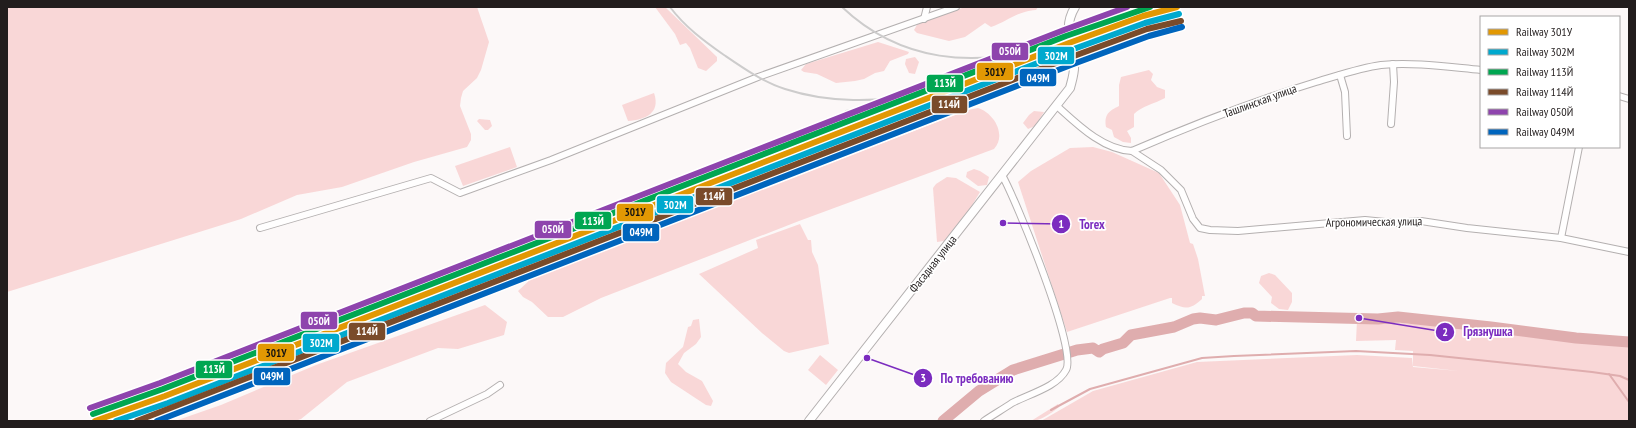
<svg xmlns="http://www.w3.org/2000/svg" width="1636" height="428" font-family="'PT Sans Narrow',sans-serif">
	<rect width="100%" height="100%" fill="#fcf8f8"/>
	<g fill="#f9d7d7">
		<path d="M7 7H477L489 42 481 70 477 78 463 91 461 98 460 106 471 134V140L467 147 414 162 342 187 297 195 241 219 7 292Z"/>
		<path d="M655 7H665L717 57V61L706 71 698 68 690 48 686 43 680 45 675 34Z"/>
		<path d="M965 7H1038L1036 10C1015 12 1009 21 991 27L985 23 965 37 949 41 917 33 914 30 918 23Z"/>
		<path d="M878 42 906 51 909 52 908 54 890 61 884 71 875 73 864 79 855 81 836 83 817 74 804 72 801 70 806 64Z"/>
		<path d="M915 57 919 62 915 74 909 73 905 64 906 59Z"/>
		<path d="M1149 70 1153 74 1151 80 1157 87 1165 90V98C1154 104 1142 106 1134 114V127L1127 131 1131 138V143L1123 142 1114 137 1112 130 1106 127C1104 114 1109 111 1119 106V85L1121 77Z"/>
		<path d="M654 93C661 113 645 120 628 121L622 105Z"/>
		<path d="M978 108C994 113 1007 135 994 149L799 221 601 298 563 317H548L532 302 523 297 518 291 532 278 968 110Z"/>
		<path d="M1034 111 1044 112 1035 126 1028 129 1023 123 1029 115Z"/>
		<path d="M479 119 490 120 492 126 488 130H485L477 121Z"/>
		<path d="M510 147 517 167 463 186 455 166Z"/>
		<path d="M1093 147 1112 152 1159 173 1180 205 1190 243 1193 244 1198 259 1205 296H1202V299C1191 309 1186 310 1172 303V298H1170L1067 332 1018 182 1031 171 1070 148Z"/>
		<path d="M974 169 980 171 989 177 987 185 978 186 966 177 967 172Z"/>
		<path d="M947 177 956 178 980 192 971 207 944 241 937 242 933 188 936 184Z"/>
		<path d="M800 224 808 240H811L812 252 818 265 829 344 789 353 784 351 762 333 699 274 758 248 756 240Z"/>
		<path d="M1269 273 1275 275 1292 293V302L1288 310 1279 309 1271 303 1272 297 1259 283 1261 276Z"/>
		<path d="M485 305 507 322 504 335 458 349 438 348 347 382 301 419 295 421H175L221 405 316 365Z"/>
		<path d="M699 319 701 337 696 344 684 353 678 364 686 372 702 381 713 401 711 406 706 405 671 382 665 373 666 363 683 347 688 327 691 326 693 320Z"/>
		<path d="M1357 320 1488 329 1629 346V421H1041L1093 391 1197 362 1357 355 1412 358 1413 367 1459 371 1413 366V351L1395 350 1396 340 1356 341Z"/>
		<path d="M820 355 838 370 826 385 808 370Z"/>
		<path d="M1058 404 1059 407C1052 413 1040 421 1031 421Z"/>
	</g>
	<g fill="none" stroke-linecap="round" stroke-linejoin="round">
		<g stroke="#dfadae" stroke-width="2">
			<path d="M1609 374 1629 402"/>
			<path d="M1051 410 1090 389 1202 358 1234 356 1356 351 1430 355 1592 372 1620 376 1629 380"/>
		</g>
		<path stroke="#dfadae" stroke-width="11" d="M943 421 979 391 1013 370 1077 350 1093 348 1099 352 1103 349 1123 343 1131 335 1174 327 1193 319 1200 318 1216 320 1244 313H1252L1256 316 1378 319 1398 317 1491 327 1576 338 1629 342"/>
		<g stroke="#b4b0b0" stroke-width="8">
			<g id="street">
				<path d="M924 19 927 7"/>
				<path d="M1340 75 1345 92 1347 136"/>
				<path d="M1619 96 1629 99"/>
				<path d="M1057 106C1077 124 1103 150 1132 151 1192 125 1254 101 1316 82 1337 76 1359 68 1381 65 1414 62 1448 67 1481 70"/>
				<path d="M1391 124 1394 82 1393 64"/>
				<path d="M1132 151 1161 170 1181 190 1193 219 1200 228 1210 230 1238 231 1365 220 1395 223 1421 221 1467 228 1561 238 1629 252"/>
				<path d="M260 228 431 178 460 193 551 160 758 77 956 7"/>
				<path d="M1561 238 1579 147"/>
				<path d="M430 421 487 394 500 385"/>
				<path d="M984 421C993 415 1003 409 1012 403 1029 394 1057 387 1066 370 1078 350 1016 200 1002 175"/>
			</g>
		</g>
		<g stroke="#b4b0b0" stroke-width="10">
			<path id="secondary" d="M809 421 1070 88C1072 80 1075 72 1074 63 1071 42 1063 27 1075 7"/>
		</g>
		<use href="#street" stroke="#fffefe" stroke-width="6"/>
		<use href="#secondary" stroke="#fffefe" stroke-width="8"/>
		<g stroke="#cdcccc" stroke-width="2">
			<path d="M670 7C685 27 704 41 724 55 743 68 763 82 785 89 828 103 878 103 922 93"/>
			<path d="M842 7C900 62 975 69 1049 45"/>
			<path d="M918 94 939 88 998 59"/>
			<path d="M846 111 887 103"/>
		</g>
		<g stroke="#fff" stroke-width="9">
			<path id="rail-1" d="M95 421 165 396 1069 43 1143 16 1177 7"/>
		</g>
		<g stroke="#fff" stroke-width="9">
			<path id="rail-2" d="M116 421 168 403 1071 50 1145 23 1179 14"/>
		</g>
		<g stroke="#fff" stroke-width="9">
			<path id="rail-3" d="M93 414 163 389 1066 36 1150 7"/>
		</g>
		<g stroke="#fff" stroke-width="9">
			<path id="rail-4" d="M137 421 1074 56 1147 29 1181 21"/>
		</g>
		<g stroke="#fff" stroke-width="9">
			<path id="rail-5" d="M90 408 160 383 1064 30 1127 7"/>
		</g>
		<g stroke="#fff" stroke-width="9">
			<path id="rail-6" d="M157 421 1076 63 1149 36 1182 27"/>
		</g>
		<use href="#rail-1" stroke="#e29803" stroke-width="6"/>
		<use href="#rail-2" stroke="#00a9ce" stroke-width="6"/>
		<use href="#rail-3" stroke="#00a651" stroke-width="6"/>
		<use href="#rail-4" stroke="#7a4b2a" stroke-width="6"/>
		<use href="#rail-5" stroke="#8e44ad" stroke-width="6"/>
		<use href="#rail-6" stroke="#0065bd" stroke-width="6"/>
	</g>
	<g text-anchor="middle" stroke-width="3.5" stroke-linejoin="round" paint-order="stroke">
		<g font-size="12" fill="#221d1d" stroke="#fff">
			<text transform="translate(1260 101) rotate(-20)" y="4">Ташлинская улица</text>
			<text transform="translate(1374 222) rotate(-1)" y="4">Агрономическая улица</text>
			<text transform="translate(933 264) rotate(-52)" y="4">Фасадная улица</text>
		</g>
	</g>
	<path fill="none" stroke="#7b2cbf" stroke-width="1.5" d="M1003 223L1061 224M1359 318L1445 332M867 358L923 378"/>
	<g fill="#7b2cbf" stroke="#fff" stroke-width="1.5">
		<circle cx="1003" cy="223" r="4"/>
		<circle cx="1359" cy="318" r="4"/>
		<circle cx="867" cy="358" r="4"/>
		<circle cx="1061" cy="224" r="10"/>
		<circle cx="1445" cy="332" r="10"/>
		<circle cx="923" cy="378" r="10"/>
	</g>
	<g font-size="12" text-anchor="middle" font-weight="bold" fill="#fff">
		<text x="1061" y="228">1</text>
		<text x="1445" y="336">2</text>
		<text x="923" y="382">3</text>
	</g>
	<g font-size="13" text-anchor="middle" font-weight="bold" fill="#7b2cbf" stroke="#fff" stroke-width="3.5" stroke-linejoin="round" paint-order="stroke">
		<text x="1092" y="229">Torex</text>
		<text x="1488" y="336">Грязнушка</text>
		<text x="977" y="383">По требованию</text>
	</g>
	<g stroke="#fff" stroke-width="1.5">
		<rect x="991" y="42" width="38" height="19" rx="4" fill="#8e44ad"/>
		<rect x="1037" y="46" width="38" height="19" rx="4" fill="#00a9ce"/>
		<rect x="976" y="62" width="38" height="19" rx="4" fill="#e29803"/>
		<rect x="1019" y="68" width="38" height="19" rx="4" fill="#0065bd"/>
		<rect x="926" y="74" width="38" height="19" rx="4" fill="#00a651"/>
		<rect x="931" y="95" width="37" height="19" rx="4" fill="#7a4b2a"/>
		<rect x="695" y="187" width="38" height="19" rx="4" fill="#7a4b2a"/>
		<rect x="656" y="195" width="38" height="19" rx="4" fill="#00a9ce"/>
		<rect x="616" y="203" width="38" height="19" rx="4" fill="#e29803"/>
		<rect x="574" y="211" width="38" height="19" rx="4" fill="#00a651"/>
		<rect x="534" y="220" width="38" height="19" rx="4" fill="#8e44ad"/>
		<rect x="622" y="223" width="38" height="19" rx="4" fill="#0065bd"/>
		<rect x="300" y="311" width="38" height="19" rx="4" fill="#8e44ad"/>
		<rect x="348" y="322" width="38" height="19" rx="4" fill="#7a4b2a"/>
		<rect x="302" y="333" width="38" height="20" rx="4" fill="#00a9ce"/>
		<rect x="257" y="343" width="38" height="19" rx="4" fill="#e29803"/>
		<rect x="195" y="360" width="38" height="19" rx="4" fill="#00a651"/>
		<rect x="253" y="367" width="38" height="19" rx="4" fill="#0065bd"/>
	</g>
	<g font-size="11" text-anchor="middle" font-weight="bold" fill="#fff">
		<text x="1010" y="55">050Й</text>
		<text x="1056" y="60">302М</text>
		<text x="1038" y="82">049М</text>
		<text x="945" y="87">113Й</text>
		<text x="949" y="108">114Й</text>
		<text x="714" y="200">114Й</text>
		<text x="675" y="209">302М</text>
		<text x="593" y="225">113Й</text>
		<text x="553" y="233">050Й</text>
		<text x="641" y="236">049М</text>
		<text x="319" y="325">050Й</text>
		<text x="367" y="335">114Й</text>
		<text x="321" y="347">302М</text>
		<text x="214" y="373">113Й</text>
		<text x="272" y="380">049М</text>
	</g>
	<g font-size="11" text-anchor="middle" font-weight="bold" fill="#111">
		<text x="995" y="76">301У</text>
		<text x="635" y="216">301У</text>
		<text x="276" y="357">301У</text>
	</g>
	<rect width="1636" height="428" fill="none" stroke="#221d1d" stroke-width="16"/>
	<rect x="1480" y="16" width="140" height="132" fill="#ffffff" stroke="#a7a5a5"/>
	<rect x="1488" y="29" width="20" height="6" fill="#e29803" stroke="#a7a5a5"/>
	<text x="1516" y="36" font-size="12" fill="#221d1d">Railway 301У</text>
	<rect x="1488" y="49" width="20" height="6" fill="#00a9ce" stroke="#a7a5a5"/>
	<text x="1516" y="56" font-size="12" fill="#221d1d">Railway 302М</text>
	<rect x="1488" y="69" width="20" height="6" fill="#00a651" stroke="#a7a5a5"/>
	<text x="1516" y="76" font-size="12" fill="#221d1d">Railway 113Й</text>
	<rect x="1488" y="89" width="20" height="6" fill="#7a4b2a" stroke="#a7a5a5"/>
	<text x="1516" y="96" font-size="12" fill="#221d1d">Railway 114Й</text>
	<rect x="1488" y="109" width="20" height="6" fill="#8e44ad" stroke="#a7a5a5"/>
	<text x="1516" y="116" font-size="12" fill="#221d1d">Railway 050Й</text>
	<rect x="1488" y="129" width="20" height="6" fill="#0065bd" stroke="#a7a5a5"/>
	<text x="1516" y="136" font-size="12" fill="#221d1d">Railway 049М</text>
</svg>
